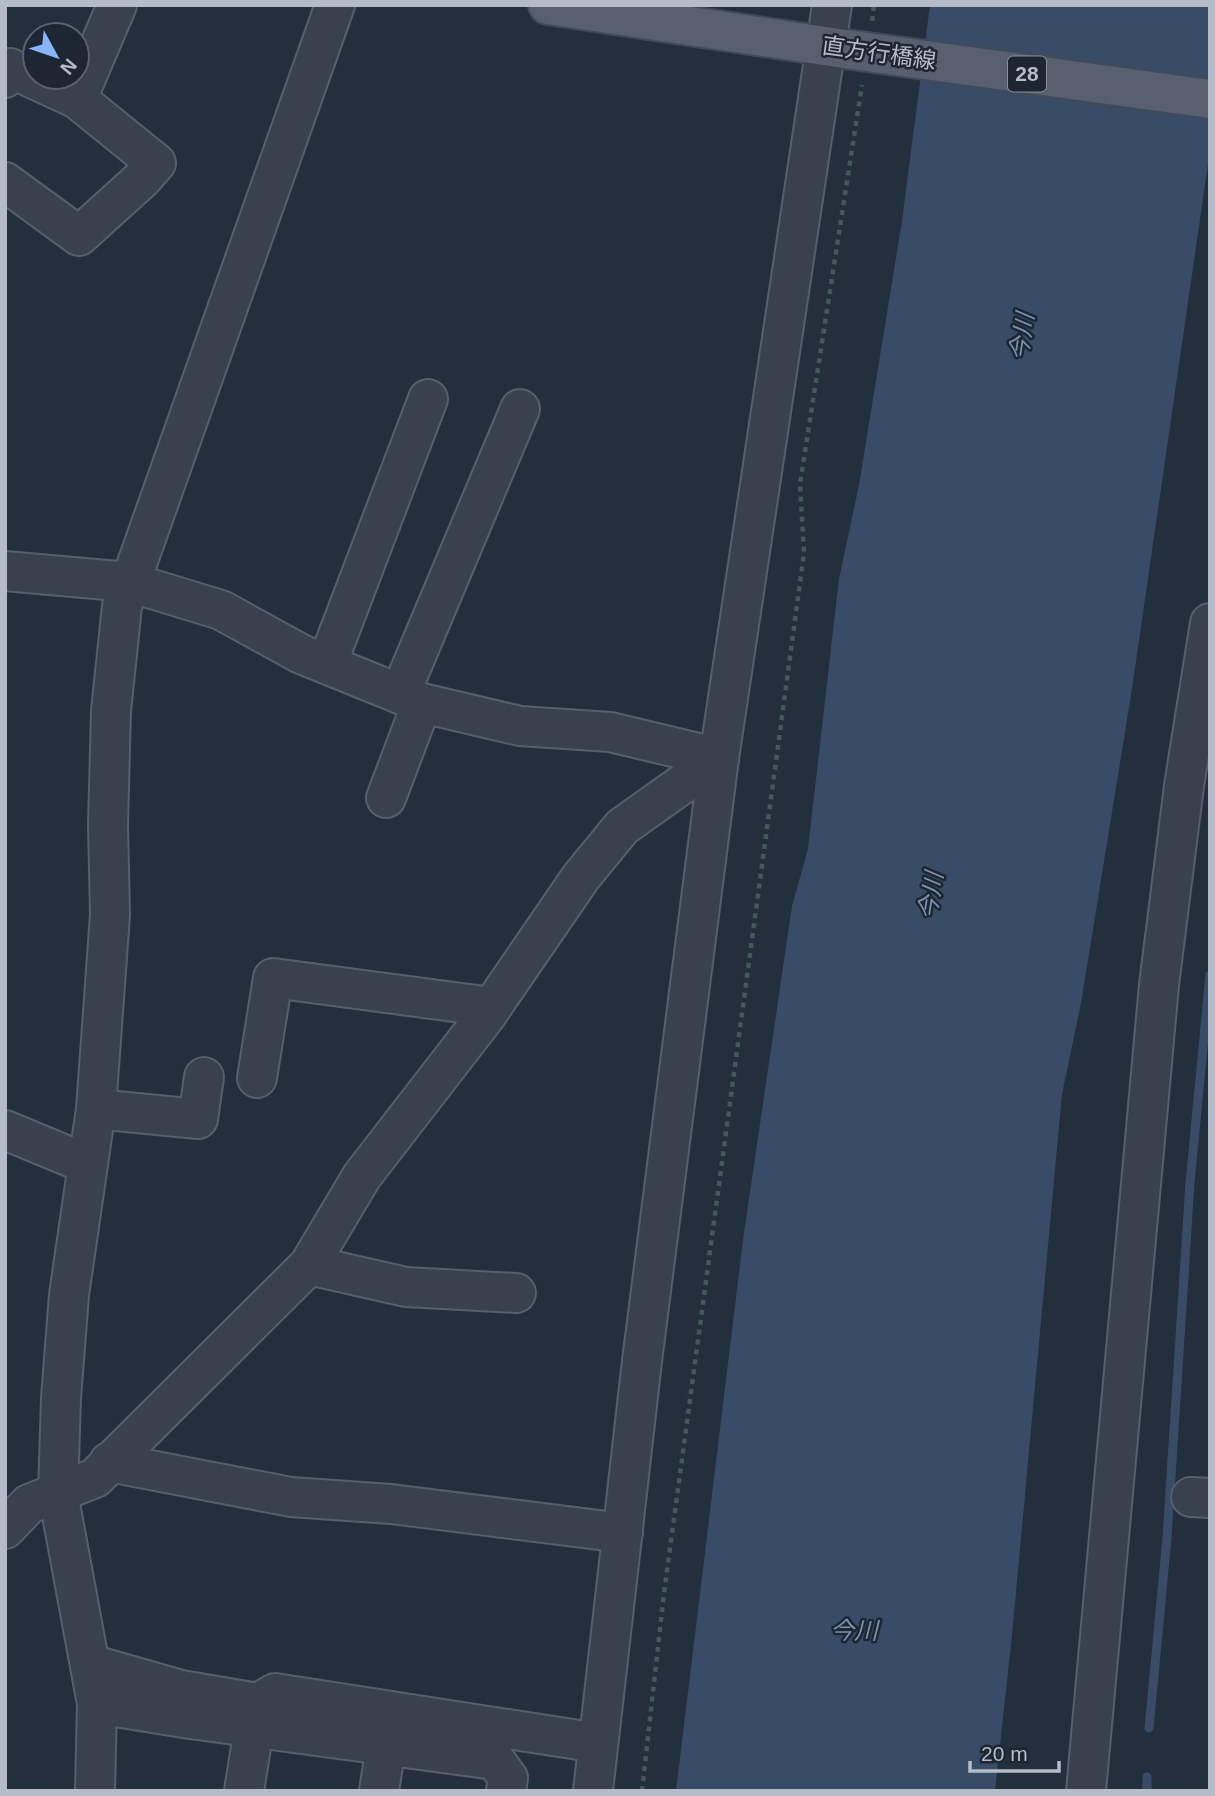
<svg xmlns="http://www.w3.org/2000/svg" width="1215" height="1796" font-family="Arial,'Noto Sans JP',sans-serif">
	<rect width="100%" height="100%" fill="#242f3e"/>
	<path fill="#394c67" d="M930 5H1210V150L1132 689 1081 1003 1062 1094 1012 1635 995 1791H676L743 1240 792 906 808 849 839 579 859 485 902 221Z"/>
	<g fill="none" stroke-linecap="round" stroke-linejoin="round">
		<g stroke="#394c67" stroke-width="9">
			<path d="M1149 1728 1167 1538 1190 1183 1210 975"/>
			<path d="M1147 1791V1777"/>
		</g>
		<g stroke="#565f6c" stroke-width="42">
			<g id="minor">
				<path d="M5 78 10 68 77 99 156 163 142 179 79 236 5 182"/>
				<path d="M77 99 117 5"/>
				<path d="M5 571 129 582 221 610 301 654 422 703 520 726 610 732 719 758"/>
				<path d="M327 664 428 399"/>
				<path d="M400 694 520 409"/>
				<path d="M386 798 422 703"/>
				<path d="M257 1078 273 978 492 1007"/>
				<path d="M96 1109 198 1119 204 1077"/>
				<path d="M5 1130 87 1164"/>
				<path d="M309 1265 406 1287 516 1293"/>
				<path d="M109 1462 291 1497 391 1504 623 1533"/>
				<path d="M1191 1497 1210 1498"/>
				<path d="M5 1529 29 1504 95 1478 309 1265 362 1176 485 1017 581 877 622 827 719 758"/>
				<path d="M90 1664 181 1690 258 1703 275 1693 598 1743"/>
				<path d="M97 1704 190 1719 495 1760 508 1778 506 1791"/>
				<path d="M95 1791 97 1704 58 1493 61 1398 69 1295 96 1109 110 915 108 825 111 711 122 606 335 5"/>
				<path d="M244 1791 254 1728"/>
				<path d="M379 1791 386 1746"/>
				<path d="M593 1791 642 1361 719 758 832 5"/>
				<path d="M1086 1791 1159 985 1184 786 1210 623"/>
			</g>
		</g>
		<g stroke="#414a57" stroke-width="42">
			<path id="major" d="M548 5 845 49"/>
		</g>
		<g stroke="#44595c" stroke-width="4.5" stroke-dasharray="5 5" stroke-linecap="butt">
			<path d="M872 21 874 5"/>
			<path d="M642 1791 664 1593 804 553 800 484 862 85"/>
		</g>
		<use href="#minor" stroke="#38414e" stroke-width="38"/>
		<use href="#major" stroke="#56606e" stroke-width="38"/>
		<g stroke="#414a57" stroke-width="42" stroke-linecap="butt">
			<path id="major-bridge" d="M845 49 1210 99"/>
		</g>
		<use href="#major-bridge" stroke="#56606e" stroke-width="38"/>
	</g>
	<g text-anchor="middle" stroke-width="5" stroke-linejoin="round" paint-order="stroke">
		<rect fill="#1d2633" stroke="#878f9c" stroke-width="2" x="1008" y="56.5" width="38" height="35" rx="5"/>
		<g font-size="21" font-weight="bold" fill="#b4bcc9">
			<text x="1027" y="81">28</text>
		</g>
		<g font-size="23" fill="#b4bcc9" stroke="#1d2633">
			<text transform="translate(879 53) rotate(8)" y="8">直方行橋線</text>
		</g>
		<g font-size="24" font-style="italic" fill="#7c92b1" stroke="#1d2633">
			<text transform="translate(1022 337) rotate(-81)" y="8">今川</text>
			<text transform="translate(931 896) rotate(-81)" y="8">今川</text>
			<text x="854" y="1639">今川</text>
		</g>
	</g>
	<rect width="1215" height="1796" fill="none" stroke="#b4bcc9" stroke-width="14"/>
	<g transform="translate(56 56) rotate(130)"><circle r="33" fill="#1d2633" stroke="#59626f" stroke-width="2"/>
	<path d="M0-5L12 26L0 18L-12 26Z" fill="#8ab4f8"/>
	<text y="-10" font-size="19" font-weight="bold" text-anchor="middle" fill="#b4bcc9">N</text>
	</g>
	<path d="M970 1761v10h89v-10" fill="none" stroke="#b4bcc9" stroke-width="3.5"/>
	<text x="981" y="1761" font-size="21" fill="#b4bcc9" stroke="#1d2633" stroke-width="5" paint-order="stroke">20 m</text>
</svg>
